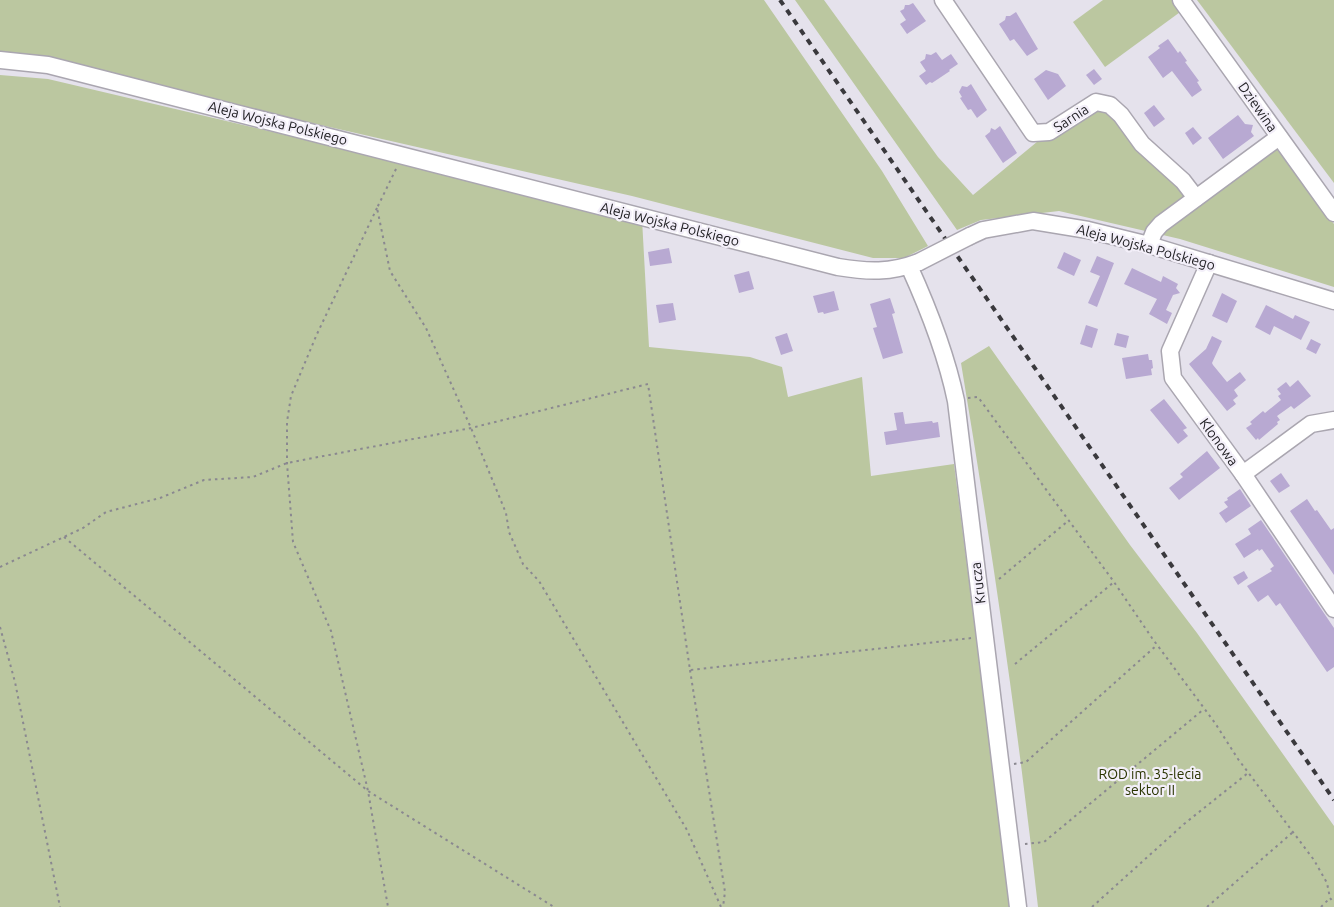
<svg xmlns="http://www.w3.org/2000/svg" width="1334" height="907" font-family="Ubuntu,sans-serif">
	<rect width="100%" height="100%" fill="#e5e2ec"/>
	<g fill="#bbc7a0">
		<path d="M0 0H764L882 171 928 246 904 258H873L632 196 224 103 0 57Z"/>
		<path d="M795 0H824L938 157 973 195 1049 132 1096 102 1196 198 1272 143 1334 224V287L1180 239 1059 211 981 220 957 230Z"/>
		<path d="M1103 0H1181L1187 7 1105 67 1073 22Z"/>
		<path d="M1197 0H1334V183Z"/>
		<path d="M0 75 48 79 642 219 649 347 750 357 782 367 788 397 862 377 871 476 954 464 1011 907H0Z"/>
		<path d="M989 346 1130 545 1197 633 1334 826V907H1038C1018 725 991 543 961 363Z"/>
	</g>
	<g fill="#b8a9d2">
		<path d="M913 3 926 21 907 34 900 24 906 20 900 11 904 9 905 5H909Z"/>
		<path d="M1016 12 1038 49 1027 56 1014 39 1010 41 999 24 1005 20 1006 16H1010Z"/>
		<path d="M1168 39 1178 53 1180 51 1187 61 1185 62 1199 81 1197 82 1202 90 1192 97 1172 71 1163 78 1148 57 1160 48 1158 46Z"/>
		<path d="M936 52 942 60 951 54 958 64 949 70 950 71 932 83 930 82 926 85 919 76 926 71 920 62 925 59 926 54 931 55Z"/>
		<path d="M1094 69 1102 79 1094 85 1086 75Z"/>
		<path d="M1046 70 1058 74 1066 86 1048 100 1034 79Z"/>
		<path d="M971 84 987 110 977 118 971 109 968 110 960 98 962 97 959 92 962 86 967 87Z"/>
		<path d="M1154 105 1165 119 1154 127 1144 113Z"/>
		<path d="M1238 115 1245 124 1253 125 1251 132 1254 136 1223 159 1208 138Z"/>
		<path d="M1000 126 1017 153 1003 163 985 136 990 132 991 128 995 130Z"/>
		<path d="M1193 127 1202 138 1193 145 1185 133Z"/>
		<path d="M669 248 672 263 650 266 648 252Z"/>
		<path d="M1064 252 1081 260 1074 276 1057 268Z"/>
		<path d="M1097 256 1114 263 1097 307 1088 303 1100 276 1090 272Z"/>
		<path d="M1132 268 1161 282 1163 276 1178 284 1176 288 1180 293 1173 295 1166 310 1172 313 1167 324 1149 314 1157 299 1124 284Z"/>
		<path d="M749 271 754 289 739 293 734 275Z"/>
		<path d="M834 291 839 310 824 314 823 312 818 313 813 296Z"/>
		<path d="M1222 293 1237 301 1227 323 1212 316Z"/>
		<path d="M890 298 895 313 892 314 903 353 883 359 873 328 877 327 870 304Z"/>
		<path d="M673 303 676 320 659 323 656 305Z"/>
		<path d="M1266 305 1293 319 1295 315 1310 322 1301 340 1274 326 1270 335 1255 327Z"/>
		<path d="M1086 325 1098 329 1092 348 1080 344Z"/>
		<path d="M787 333 793 351 781 355 775 337Z"/>
		<path d="M1117 333 1129 336 1126 348 1114 345Z"/>
		<path d="M1212 336 1222 341 1212 363 1213 365 1227 382 1240 372 1246 380 1234 390 1238 396 1233 400 1236 404 1227 411 1189 364 1206 349Z"/>
		<path d="M1311 339 1321 344 1316 354 1306 349Z"/>
		<path d="M1148 354 1149 360H1152L1153 368 1151 369 1152 375 1126 379 1122 358Z"/>
		<path d="M1298 380 1311 396 1294 409 1291 406 1277 416 1280 420 1277 422 1278 424 1259 440 1258 438 1256 440 1246 428 1252 424 1250 422 1263 411 1265 413 1281 400 1278 396 1281 394 1277 389 1286 382 1290 387Z"/>
		<path d="M1164 399 1187 428 1183 430 1188 436 1178 444 1150 410Z"/>
		<path d="M903 412 905 424 932 421 933 423 938 422 940 437 886 445 884 432 897 430 894 413Z"/>
		<path d="M1207 451 1220 468 1179 500 1169 488 1183 477 1180 474Z"/>
		<path d="M1281 473 1290 486 1279 493 1270 481Z"/>
		<path d="M1240 489 1251 506 1226 523 1219 513 1228 507 1224 502 1228 500 1227 498Z"/>
		<path d="M1307 499 1315 511 1317 510 1331 530 1334 528V575L1290 511Z"/>
		<path d="M1261 520 1334 628V667L1327 672 1280 603 1276 606 1268 595 1258 602 1247 586 1272 571 1270 569 1274 566 1262 549 1259 551 1258 549 1244 558 1235 544 1251 534 1248 529Z"/>
		<path d="M1244 571 1248 578 1238 585 1233 577Z"/>
	</g>
	<g fill="none" stroke-linecap="round" stroke-linejoin="round">
		<g stroke="#aaa6b0" stroke-width="19">
			<g id="minor">
				<path d="M943 0 1033 133 1049 132 1096 102 1110 105 1121 115 1142 144 1183 181 1196 198"/>
				<path d="M1181 0 1334 213"/>
				<path d="M0 60 48 65 838 267C868 272 890 273 919 262"/>
				<path d="M970 236 983 230 1033 221 1088 230 1149 245 1334 301"/>
				<path d="M1149 245 1154 232 1161 224 1279 137"/>
				<path d="M1209 263 1170 351 1173 378 1243 474 1334 609"/>
				<path d="M909 266C929 310 946 353 956 401L1018 907"/>
				<path d="M1243 474 1311 424 1334 420"/>
			</g>
		</g>
		<g stroke="#8a8890" stroke-width="2" stroke-dasharray="2.5 4" stroke-linecap="butt">
			<path d="M396 169 377 208 390 271 426 328 471 428 506 513 509 532 523 564 539 581 687 830 721 907"/>
			<path d="M377 208 317 334 291 396 287 422V463L293 542 331 631 368 791 388 907"/>
			<path d="M968 398 978 397 1114 582 1152 638 1215 723 1238 759 1314 860 1327 883 1330 898 1334 903"/>
			<path d="M64 537 368 791 554 907"/>
			<path d="M0 567 83 528 106 512 160 498 204 480 253 477 287 463 471 428 648 384 690 670 972 638"/>
			<path d="M999 579 1068 521"/>
			<path d="M0 627 15 682 60 907"/>
			<path d="M1015 664 1114 582"/>
			<path d="M690 670 725 892 723 907"/>
			<path d="M1014 764 1026 762 1157 645"/>
			<path d="M1025 844 1044 842 1204 709"/>
			<path d="M1092 907 1184 824 1248 773"/>
			<path d="M1207 907 1293 832"/>
			<path d="M1321 907 1330 898"/>
		</g>
		<use href="#minor" stroke="#fff" stroke-width="16"/>
		<path stroke="#3a393d" stroke-width="4" stroke-dasharray="6 6" stroke-linecap="butt" d="M780 0 1334 800"/>
		<g stroke="#aaa6b0" stroke-width="19" stroke-linecap="butt">
			<path id="minor-bridge" d="M919 262 970 236"/>
		</g>
		<use href="#minor-bridge" stroke="#fff" stroke-width="16"/>
	</g>
	<g text-anchor="middle" stroke-width="4.5" stroke-linejoin="round" paint-order="stroke">
		<g font-size="14" fill="#212024" stroke="#f3eff9">
			<text transform="translate(1258 107) rotate(55)" y="5">Dziewina</text>
			<text transform="translate(1071 118) rotate(-33)" y="5">Sarnia</text>
			<text transform="translate(278 123) rotate(14)" y="5">Aleja Wojska Polskiego</text>
			<text transform="translate(670 224) rotate(14)" y="5">Aleja Wojska Polskiego</text>
			<text transform="translate(1146 247) rotate(15)" y="5">Aleja Wojska Polskiego</text>
			<text transform="translate(1219 442) rotate(54)" y="5">Klonowa</text>
			<text transform="translate(978 583) rotate(-97)" y="5">Krucza</text>
		</g>
		<g font-size="14" fill="#2a3400" stroke="#f3eff9">
			<text x="1150" y="779">ROD im. 35-lecia<tspan x="1150" dy="16">sektor II</tspan></text>
		</g>
	</g>
</svg>
